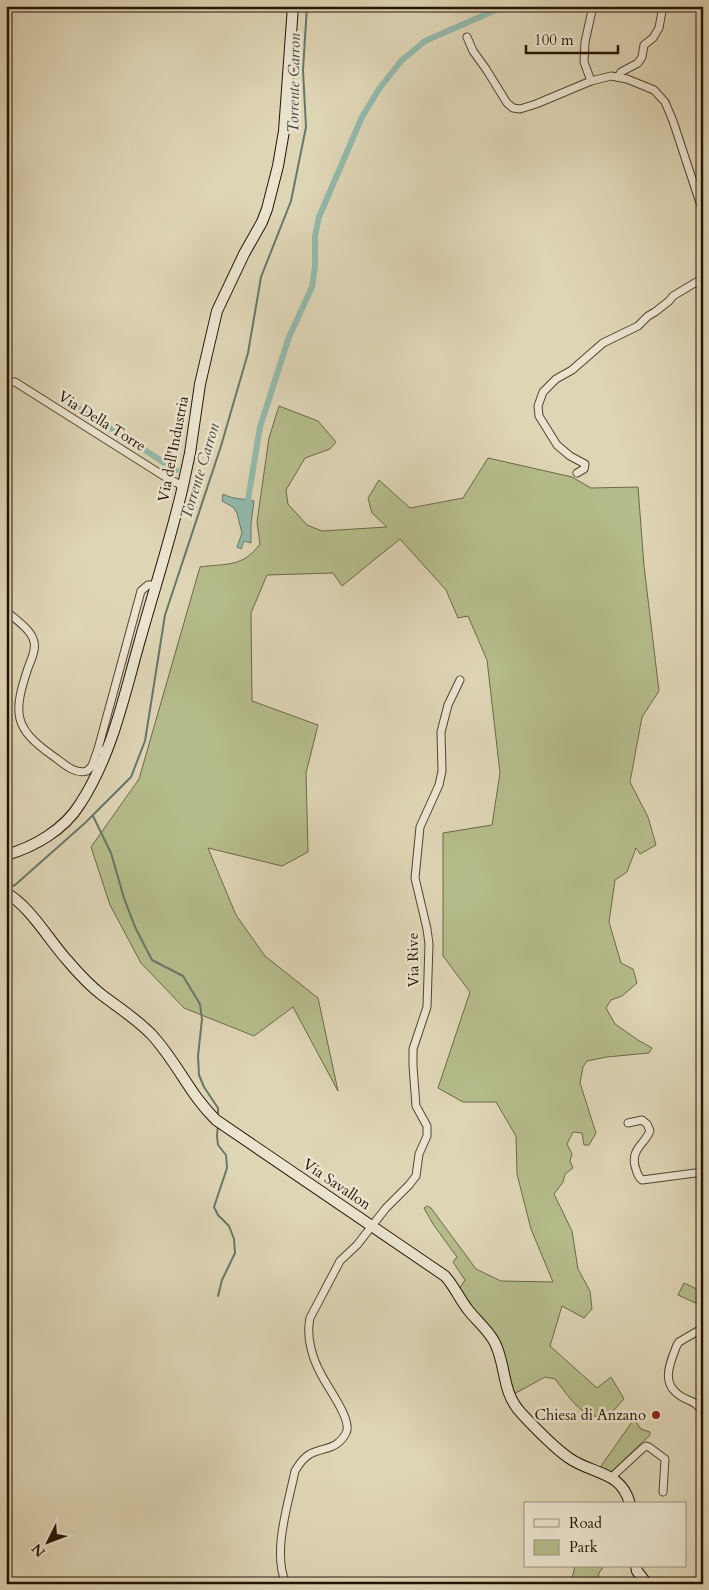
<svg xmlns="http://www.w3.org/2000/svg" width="709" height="1590" font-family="Cardo,serif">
	<rect width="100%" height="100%" fill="#ded5b5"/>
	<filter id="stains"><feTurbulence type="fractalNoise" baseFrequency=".004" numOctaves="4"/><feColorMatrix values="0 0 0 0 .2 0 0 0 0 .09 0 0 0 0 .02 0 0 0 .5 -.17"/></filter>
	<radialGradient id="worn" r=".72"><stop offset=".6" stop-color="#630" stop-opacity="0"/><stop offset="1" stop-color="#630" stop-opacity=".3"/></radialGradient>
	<g fill="#b5bc8b" stroke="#6c6848">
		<path d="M279 406 318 421 336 442 330 449 305 458 286 490 288 504 307 525 322 531 387 527 372 513 368 498 379 480 410 508 463 498 488 458 572 477 591 488 638 487 644 566 659 691 642 717 630 782 648 817 656 845 640 854 636 848 627 872 615 880 609 922 621 963 633 969 637 983 622 996 611 1000 606 1008 615 1024 638 1040 652 1048 649 1053 607 1057 587 1061 583 1067 580 1083 596 1133 589 1145H584L582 1133 573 1132 567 1144 572 1154 570 1161 573 1168 565 1174 563 1182 554 1194 572 1231 578 1269 590 1291 592 1309 584 1318 562 1306 550 1346 597 1388 611 1377 624 1399C620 1403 615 1410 610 1413 586 1427 568 1395 555 1379L545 1377 514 1394 500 1341 493 1331 475 1311 460 1288 465 1280 453 1262 457 1257 433 1224 424 1208 427 1206 431 1208 476 1269 501 1281 553 1282 531 1229 517 1174 516 1136 496 1102H463L438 1088 470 992 443 956V833L492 825 500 773 487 660 468 616 458 618 446 590 400 539 342 586 333 573 267 575 251 613 252 701 318 725 306 773 308 852 282 866 208 848 236 915 265 956 318 998 338 1091 293 1007 254 1036 184 1008 141 963 110 905 91 847 139 779 200 567C227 563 242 568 260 544L257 522 269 438Z"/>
		<path d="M684 1283 703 1292V1299L700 1305 678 1295Z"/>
		<path d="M634 1419 641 1429 650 1432V1435L611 1472 599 1469Z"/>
		<path d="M575 1566H604L599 1573 597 1584H567L573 1575Z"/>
	</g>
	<path fill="#93b9ab" stroke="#677768" d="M223 494C234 500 243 498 254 501L251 524V543L244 541 241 549 237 547 242 533 237 513 233 507 222 501Z"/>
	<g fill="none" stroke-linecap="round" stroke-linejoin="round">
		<g stroke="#677768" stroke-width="2">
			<path d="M93 816 111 853 124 898 135 927 152 960 183 976 200 1004 202 1019 198 1056 199 1075 204 1087 218 1108V1118"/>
			<path d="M6 889 15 885 85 823 131 777 145 741 165 615 221 446 248 353 261 277 291 201 306 127 303 70 307 6"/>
			<path d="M218 1125 217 1136 218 1145 226 1155 227 1168 214 1207 218 1215 229 1226 234 1239 235 1253 222 1280 218 1296"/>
		</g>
		<g stroke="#93b9ab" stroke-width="6">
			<path d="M64 399 176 470"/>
			<path d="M247 506 260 427 289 337 312 287 315 266V236L319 217 362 117 379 89 401 61 425 41 505 6"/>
		</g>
		<g stroke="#524430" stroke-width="9">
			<g id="street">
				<path d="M467 37 473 51 486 69 507 103 513 108 520 109 536 104 591 81 611 76 627 79 654 90 665 102 673 121 703 212"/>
				<path d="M618 77 621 72 638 63 642 57 644 45 653 38 659 28 663 6"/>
				<path d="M591 81 584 62 585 42 593 6"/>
				<path d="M6 382H15L167 478 183 486"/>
				<path d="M577 473 584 469 585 464 570 456 557 445 539 416 538 406 543 392 556 379 572 370 603 343 638 326 648 316 655 312 669 301 673 296 703 278"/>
				<path d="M6 611C15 619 32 630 34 642 36 650 31 660 28 668 13 713 13 728 53 756 63 763 75 775 87 771L92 766 98 749 106 752"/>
				<path d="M98 749 141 591 148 585H156"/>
				<path d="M628 1123 642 1120 647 1124 650 1131C644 1145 631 1149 635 1166 637 1172 637 1176 642 1180L703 1172"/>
				<path d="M703 1328 679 1342 677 1345C668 1367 660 1387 686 1399 694 1402 699 1405 703 1414"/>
				<path d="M612 1478 615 1474 643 1448 646 1446 649 1447 665 1459 663 1492"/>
				<path d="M286 1584C272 1552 288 1505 295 1471 299 1464 303 1458 310 1454 324 1447 337 1450 346 1433 353 1420 327 1387 321 1374 312 1358 306 1336 310 1318L340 1261 357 1245 386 1208 409 1185 416 1176 419 1154 427 1136V1126L416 1106 413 1066V1049L427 1007 429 944 427 929 415 878 420 827 439 785 442 771 441 732 448 705 460 680"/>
			</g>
		</g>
		<g stroke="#241404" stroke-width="12">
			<g id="secondary">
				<path d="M6 855C34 847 64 830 80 804 112 755 124 696 140 640 154 590 170 541 182 490L190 453 200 384 217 311 244 254 262 222 267 209 278 166 284 131 293 6"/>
				<path d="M6 893C29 905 49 940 67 960 78 973 89 985 102 995 119 1008 138 1020 152 1035 177 1062 190 1095 216 1120L445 1276C455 1287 460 1300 469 1311 477 1321 489 1331 495 1343 507 1368 501 1392 522 1414 536 1429 552 1446 569 1458 593 1475 621 1470 630 1504"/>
				<path d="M703 1098V1113"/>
				<path d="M636 1566 637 1571 647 1584"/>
			</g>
		</g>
		<use href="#street" stroke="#eae4cf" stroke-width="7"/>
		<use href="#secondary" stroke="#eae4cf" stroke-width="10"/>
	</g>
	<circle fill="#8f2418" stroke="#eae4cf" stroke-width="2" cx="656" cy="1415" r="5"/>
	<g text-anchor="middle" stroke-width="5" stroke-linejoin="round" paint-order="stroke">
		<g font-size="15" fill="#241404" stroke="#eae4cf">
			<text transform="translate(102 421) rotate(32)" y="5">Via Della Torre</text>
			<text transform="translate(173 449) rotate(-79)" y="5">Via dell'Industria</text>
			<text transform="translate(413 960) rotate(-91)" y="5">Via Rive</text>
			<text transform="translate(337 1184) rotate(34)" y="5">Via Savallon</text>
		</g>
		<g font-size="15" fill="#241404" stroke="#eae4cf" text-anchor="end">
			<text x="646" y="1420">Chiesa di Anzano</text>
		</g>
		<g font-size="16" font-style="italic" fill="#4b4e3e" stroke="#eae4cf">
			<text transform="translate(293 83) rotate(-89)" y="6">Torrente Carron</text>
			<text transform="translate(199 471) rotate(-73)" y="6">Torrente Carron</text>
		</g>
	</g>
	<rect width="709" height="1590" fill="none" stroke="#ded5b5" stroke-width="25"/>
	<rect x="8" y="8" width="694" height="1575" fill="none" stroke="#241404" stroke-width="2.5"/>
	<rect x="12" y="12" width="684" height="1565" fill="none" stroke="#241404"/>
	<rect x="524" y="1502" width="162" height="65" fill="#eae4cf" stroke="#9b917e"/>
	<rect x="534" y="1519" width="25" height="8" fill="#eae4cf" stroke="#9b917e"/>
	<text x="569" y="1528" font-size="15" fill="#241404">Road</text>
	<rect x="534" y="1540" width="25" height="15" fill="#b5bc8b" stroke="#9b917e"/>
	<text x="569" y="1552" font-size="15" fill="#241404">Park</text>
	<g transform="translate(48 1542) rotate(228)" stroke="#eae4cf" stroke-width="4" paint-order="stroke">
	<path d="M0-4L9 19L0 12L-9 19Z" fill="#241404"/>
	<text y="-8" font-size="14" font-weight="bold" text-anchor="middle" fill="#241404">N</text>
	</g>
	<path d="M526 45v8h92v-8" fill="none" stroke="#241404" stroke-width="2.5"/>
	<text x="534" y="45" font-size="15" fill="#241404" stroke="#eae4cf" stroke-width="4" paint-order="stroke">100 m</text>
	<rect width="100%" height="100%" filter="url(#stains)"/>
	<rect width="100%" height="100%" fill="url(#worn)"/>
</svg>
